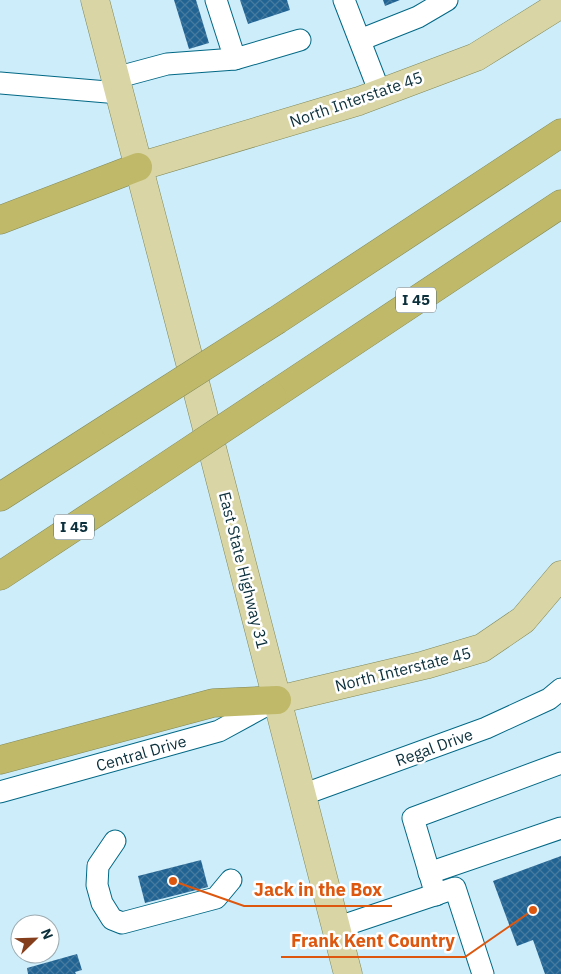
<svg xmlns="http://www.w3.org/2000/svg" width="561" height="974" font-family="'IBM Plex Sans',sans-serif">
	<defs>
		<pattern id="building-cross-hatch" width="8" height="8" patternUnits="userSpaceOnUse" patternTransform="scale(1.25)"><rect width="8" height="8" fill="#216393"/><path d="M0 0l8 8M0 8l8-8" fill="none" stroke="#467a9f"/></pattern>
	</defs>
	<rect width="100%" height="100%" fill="#ceedfa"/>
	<g fill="url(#building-cross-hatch)">
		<path d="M174 0H196L209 43 189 49Z"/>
		<path d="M240 0H287L290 10 248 24Z"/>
		<path d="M383 0H400L385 6Z"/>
		<path d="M561 856V974H545L533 940 517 946 493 881Z"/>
		<path d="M201 860 208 887 145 903 138 876Z"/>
		<path d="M77 954 82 970 75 972 76 974H28L27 968Z"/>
	</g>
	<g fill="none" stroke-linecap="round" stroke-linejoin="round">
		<g stroke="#006885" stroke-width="23">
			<g id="minor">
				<path d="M216 0 235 59 300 40"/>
				<path d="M344 0 380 93"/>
				<path d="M360 40 418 17 447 0"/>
				<path d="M115 78 167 64 235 59"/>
				<path d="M0 83 119 93"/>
				<path d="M0 792 219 731 274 701"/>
				<path d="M302 795 486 728 549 699 561 689"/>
				<path d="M115 841 98 866 97 885 102 903 112 919 122 923 216 898 231 880"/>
				<path d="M429 873 561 828"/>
				<path d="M436 895 413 818 561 763"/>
				<path d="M336 928 455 888 483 974"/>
			</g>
		</g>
		<g stroke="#808959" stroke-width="29">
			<g id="major">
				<path d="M95 0 189 359 348 974"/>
				<path d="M138 167 359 101 476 57 561 4"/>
				<path d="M277 700 425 665 482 648 523 620 561 575"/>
			</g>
		</g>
		<g stroke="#808959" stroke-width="29">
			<g id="highway">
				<path d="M0 220 138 167"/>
				<path d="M277 320 561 133"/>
				<path d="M272 396 561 204"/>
				<path d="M0 497 114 424"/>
				<path d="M0 576 147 479"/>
				<path d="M0 760 213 703 277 700"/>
			</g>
		</g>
		<use href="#minor" stroke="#fff" stroke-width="21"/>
		<use href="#major" stroke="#d9d5a5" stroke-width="28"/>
		<use href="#highway" stroke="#bfb969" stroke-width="28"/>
		<g stroke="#808959" stroke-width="29" stroke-linecap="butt">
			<g id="highway-bridge">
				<path d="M114 424 277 320"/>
				<path d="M147 479 272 396"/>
			</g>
		</g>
		<use href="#highway-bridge" stroke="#bfb969" stroke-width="28"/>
	</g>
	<g text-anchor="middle" stroke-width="5" stroke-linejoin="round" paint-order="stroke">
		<g fill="#fff" stroke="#546d76" stroke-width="1">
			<rect x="396" y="287.5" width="40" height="25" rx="4"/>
			<rect x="54" y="514.5" width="40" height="25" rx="4"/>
		</g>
		<g font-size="15" font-weight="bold" fill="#0b2f3b">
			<text x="416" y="305">I 45</text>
			<text x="74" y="532">I 45</text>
		</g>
		<g font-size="16" fill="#0b2f3b" stroke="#fff">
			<text transform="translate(356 99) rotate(-19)" y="6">North Interstate 45</text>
			<text transform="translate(244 570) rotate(76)" y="6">East State Highway 31</text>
			<text transform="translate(403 669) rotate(-14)" y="6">North Interstate 45</text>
			<text transform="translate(434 747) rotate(-20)" y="6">Regal Drive</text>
			<text transform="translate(141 753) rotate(-16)" y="6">Central Drive</text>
		</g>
	</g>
	<path fill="none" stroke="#dd570e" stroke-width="2" d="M173 881L244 906H392M533 910L465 957H281"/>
	<g fill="#dd570e" stroke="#fff" stroke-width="2">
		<circle cx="173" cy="881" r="5"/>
		<circle cx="533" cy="910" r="5"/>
	</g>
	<g font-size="18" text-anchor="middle" font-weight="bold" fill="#dd570e" stroke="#fff" stroke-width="5" stroke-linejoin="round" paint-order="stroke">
		<text x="318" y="896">Jack in the Box</text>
		<text x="373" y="947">Frank Kent Country</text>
	</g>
	<g transform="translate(35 939) rotate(67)"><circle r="24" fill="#ffffff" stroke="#9dacb1"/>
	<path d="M0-4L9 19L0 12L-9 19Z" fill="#853e1b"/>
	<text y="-8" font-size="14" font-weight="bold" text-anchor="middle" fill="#0b2f3b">N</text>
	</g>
</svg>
